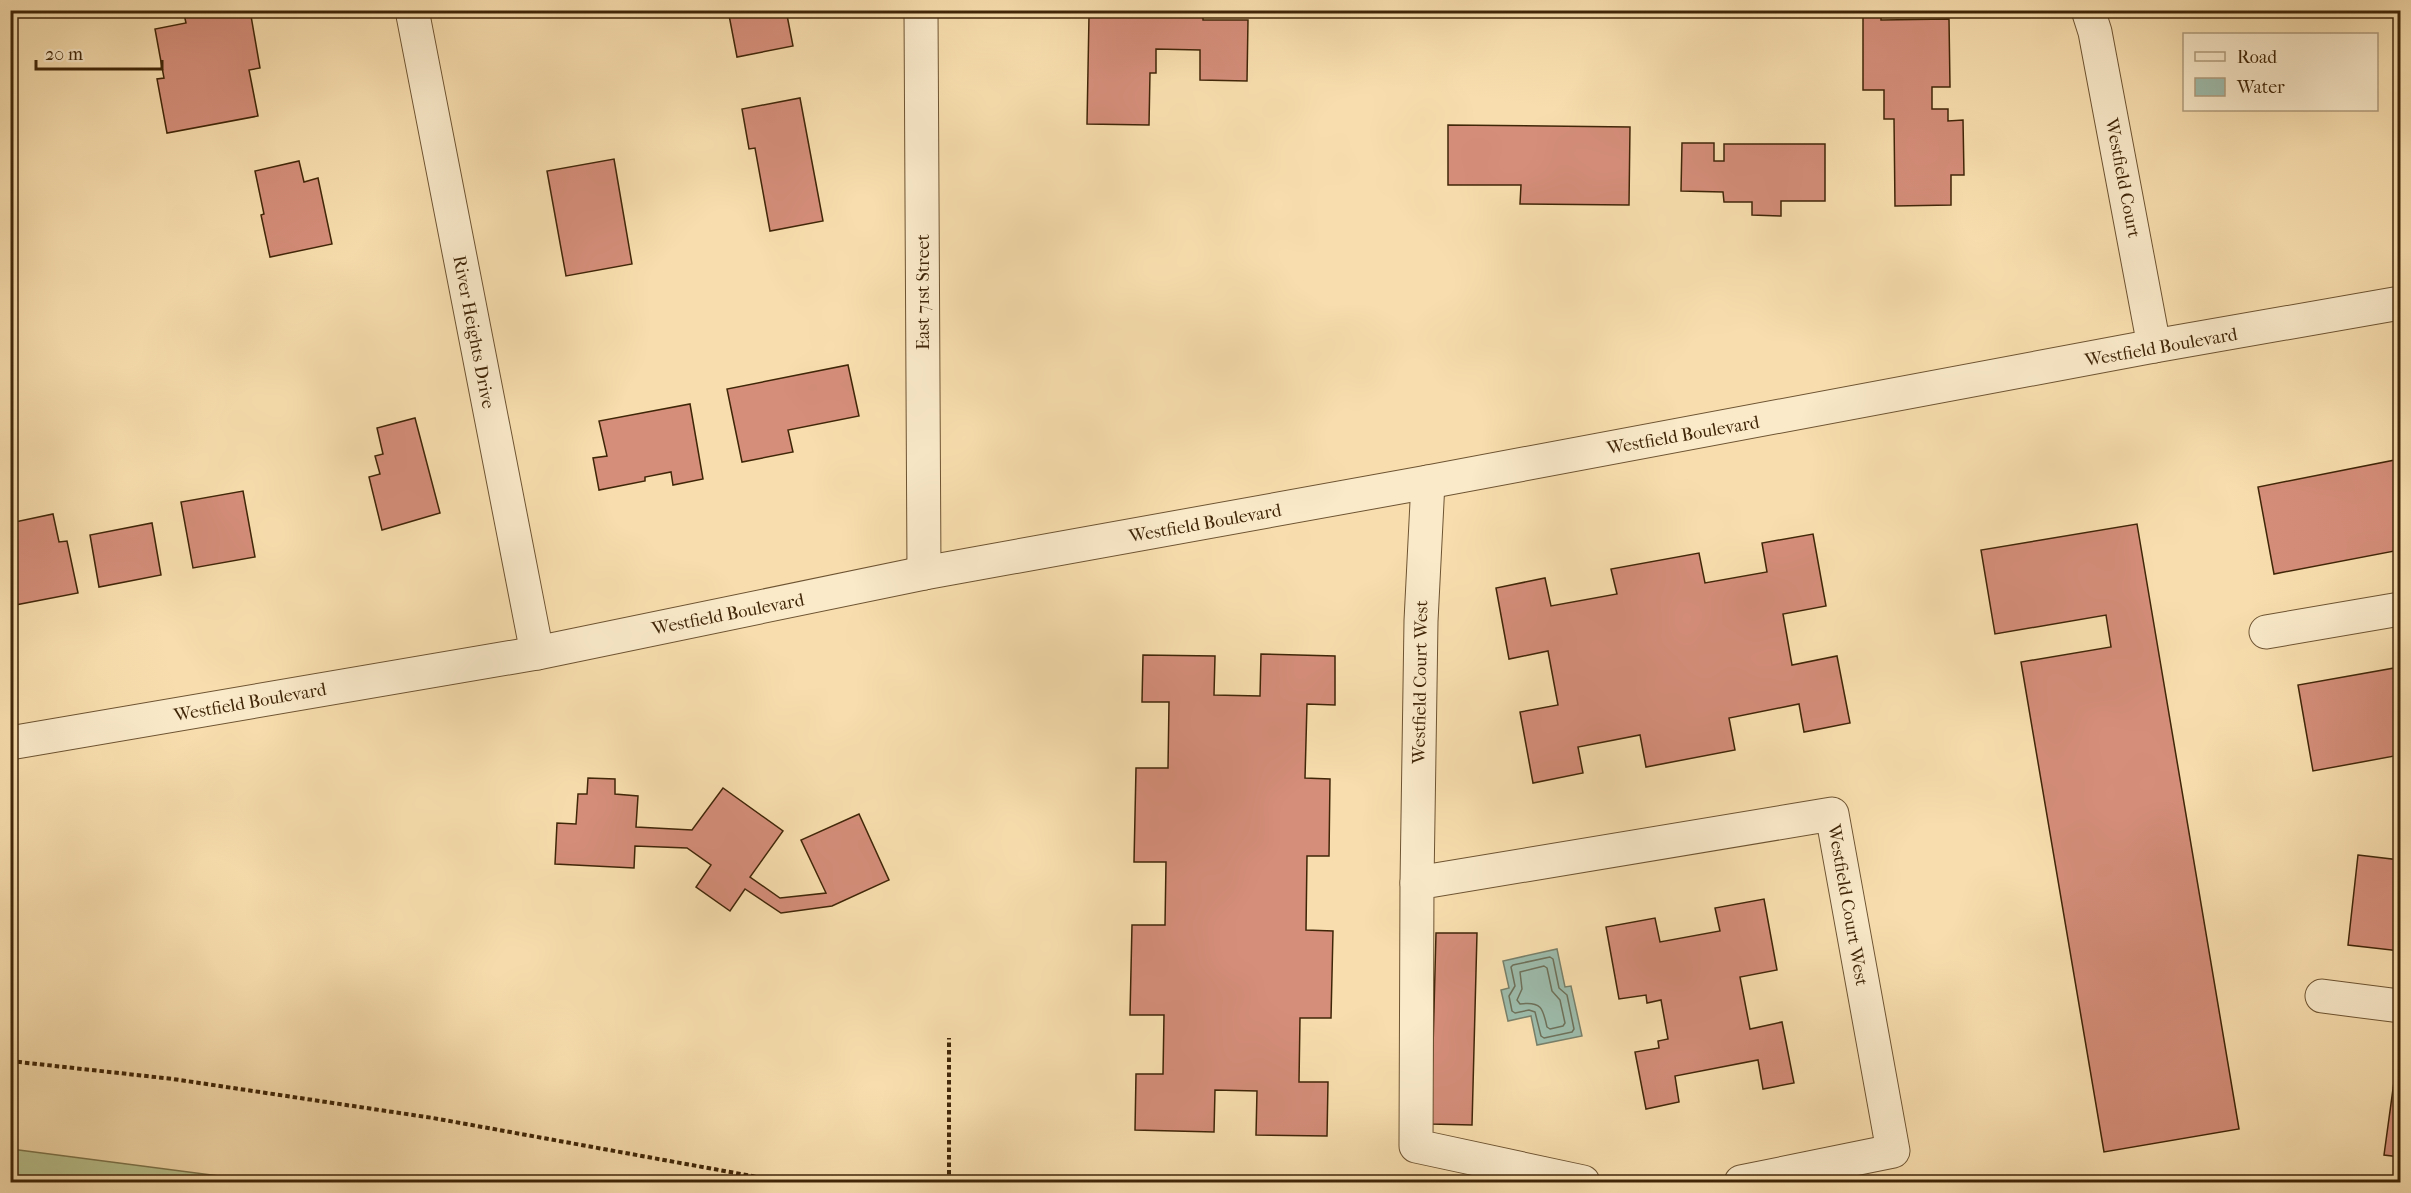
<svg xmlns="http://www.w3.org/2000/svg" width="2411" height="1193" font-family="'IM FELL French Canon',serif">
	<rect width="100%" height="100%" fill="#f8deae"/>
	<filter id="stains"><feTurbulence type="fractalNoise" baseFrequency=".00333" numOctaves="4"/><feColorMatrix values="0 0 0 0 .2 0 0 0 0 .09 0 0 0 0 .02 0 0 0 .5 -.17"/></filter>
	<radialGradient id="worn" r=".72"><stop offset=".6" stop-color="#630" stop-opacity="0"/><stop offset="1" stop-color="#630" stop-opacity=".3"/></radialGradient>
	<path fill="#b8c28e" stroke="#7c744b" stroke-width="1.5" d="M11 1149 266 1182H11Z"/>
	<path fill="#9dbcac" stroke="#78806a" stroke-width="1.5" d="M1557 949 1565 987 1571 986 1582 1036 1537 1045 1531 1016 1508 1021 1501 990 1509 988 1503 961Z"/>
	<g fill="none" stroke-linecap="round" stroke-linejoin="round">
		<g stroke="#6e715a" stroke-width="1.5">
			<path d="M1550 957 1553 959 1559 988 1567 995 1574 1029 1572 1032 1544 1038 1541 1036 1535 1012 1529 1010 1515 1013 1512 1011 1509 996 1515 986 1511 967 1513 965Z"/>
			<path d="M1544 966 1547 968 1552 991 1560 1000 1565 1023 1563 1026 1550 1029 1547 1027C1543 1008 1541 1001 1520 1004L1517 1000 1522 989 1520 972Z"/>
		</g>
	</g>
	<g fill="#d58e7a" stroke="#402608" stroke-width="1.5">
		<path d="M204 10H250L260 68 249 70 258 116 167 133 157 79 164 78 155 29 186 23 184 14Z"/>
		<path d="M728 10H786L793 46 737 57Z"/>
		<path d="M1863 10H1881V20L1949 19 1950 87H1932V109H1948V121L1963 120 1964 175H1951V205L1895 206 1894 119H1884V90H1863Z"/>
		<path d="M1089 16H1203V20H1248L1247 81 1200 80V50L1156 49V73H1150L1149 125 1087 124Z"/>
		<path d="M800 98 823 221 770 231 755 148 749 149 742 109Z"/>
		<path d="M1448 125 1630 127 1629 205 1520 204 1521 185H1448Z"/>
		<path d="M1682 143H1714V161H1724V144H1825V201H1781V216L1752 215V202H1724L1723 192 1681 191Z"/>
		<path d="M614 159 632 264 566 276 547 171Z"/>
		<path d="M299 161 304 182 318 178 332 244 270 257 261 215 264 214 255 171Z"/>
		<path d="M848 365 859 416 788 430 793 452 742 462 727 389Z"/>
		<path d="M690 404 703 479 673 485 671 472 645 477V481L599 490 593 458 607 456 599 421Z"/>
		<path d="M415 418 440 513 382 530 369 477 380 474 375 456 383 454 377 428Z"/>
		<path d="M2400 459V550L2274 574 2258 487Z"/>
		<path d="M243 491 255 557 193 568 181 502Z"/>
		<path d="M53 514 59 542 67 541 78 593 10 606V523Z"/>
		<path d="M152 523 161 575 99 587 90 535Z"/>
		<path d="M2137 524 2239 1129 2104 1152 2021 662 2111 647 2106 615 1995 634 1981 550Z"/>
		<path d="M1813 534 1826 606 1783 614 1792 665 1837 656 1850 723 1804 732 1799 704 1729 718 1735 750 1646 767 1640 735 1578 747 1583 773 1533 783 1520 712 1558 705 1548 651 1509 659 1496 588 1545 578 1551 606 1617 594 1611 569 1699 553 1705 583 1767 572 1762 543Z"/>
		<path d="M1261 654 1335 656V705L1307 704 1305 778 1330 779 1329 856H1307L1306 930 1333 931 1331 1018H1300L1299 1082H1328L1327 1136 1256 1135 1257 1091 1215 1090 1214 1132 1135 1130 1136 1074H1163L1164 1015H1130L1132 925H1165L1166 862H1134L1136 768H1168L1169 702H1142L1143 655 1215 656 1214 695 1260 696Z"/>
		<path d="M2400 667V755L2313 771 2298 685Z"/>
		<path d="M588 778 615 779V794L638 796 636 827 692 830 723 788 783 831 750 877 780 898 826 893 801 840 859 814 889 880 832 906 781 913 745 889 730 911 696 887 711 865 687 848 635 846 634 868 555 864 557 823 576 824 578 794H587Z"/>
		<path d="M2358 855 2400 860V951L2348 945Z"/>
		<path d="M1764 899 1777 970 1740 977 1750 1029 1782 1022 1794 1083 1763 1089 1758 1060 1675 1076 1679 1102 1646 1109 1635 1052 1659 1048 1658 1041 1668 1039 1661 1000 1647 1003 1646 995 1619 999 1606 927 1655 918 1660 942 1720 931 1715 908Z"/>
		<path d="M1436 933H1477L1472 1125 1431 1124Z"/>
		<path d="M2396 1067 2400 1068V1157L2384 1155Z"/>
	</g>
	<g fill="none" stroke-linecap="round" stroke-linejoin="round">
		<g stroke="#6e5432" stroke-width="35">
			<g id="minor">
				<path d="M412 10 537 653"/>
				<path d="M921 10 924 573"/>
				<path d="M2088 10 2095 32 2154 346"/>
				<path d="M2266 632 2400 609"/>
				<path d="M10 743 537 653 924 573 1428 482 2154 346 2400 303"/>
				<path d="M1417 883 1421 621 1428 482"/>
				<path d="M2322 996 2400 1006"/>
				<path d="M1583 1182 1416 1146 1417 883 1832 814 1893 1151 1741 1182"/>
			</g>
		</g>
		<g stroke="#402608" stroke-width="4" stroke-dasharray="4.5 3" stroke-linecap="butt">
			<path d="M10 1061 173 1079 433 1118 785 1182"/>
			<path d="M949 1182V1038"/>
		</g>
		<use href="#minor" stroke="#faeaca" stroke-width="33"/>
	</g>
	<g text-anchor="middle" stroke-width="6" stroke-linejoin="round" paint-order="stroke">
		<g font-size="18" fill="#402608" stroke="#faeaca">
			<text transform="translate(2123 178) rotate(79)" y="6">Westfield Court</text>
			<text transform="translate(923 292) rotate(-90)" y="6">East 71st Street</text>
			<text transform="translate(474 332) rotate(79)" y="6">River Heights Drive</text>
			<text transform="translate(2161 347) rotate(-10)" y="6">Westfield Boulevard</text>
			<text transform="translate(1683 435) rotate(-10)" y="6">Westfield Boulevard</text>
			<text transform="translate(1205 523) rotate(-10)" y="6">Westfield Boulevard</text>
			<text transform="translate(728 614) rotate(-11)" y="6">Westfield Boulevard</text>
			<text transform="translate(1420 682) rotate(-89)" y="6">Westfield Court West</text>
			<text transform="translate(250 702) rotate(-10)" y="6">Westfield Boulevard</text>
			<text transform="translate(1848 905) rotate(80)" y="6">Westfield Court West</text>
		</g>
	</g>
	<rect width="2411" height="1193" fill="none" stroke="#f8deae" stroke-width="36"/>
	<rect x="12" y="12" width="2387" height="1169" fill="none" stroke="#402608" stroke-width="3"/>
	<rect x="18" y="18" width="2375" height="1157" fill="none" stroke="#402608" stroke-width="1.5"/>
	<rect x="2183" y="33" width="195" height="78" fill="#faeaca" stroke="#b09c7c" stroke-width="1.5"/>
	<rect x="2195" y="52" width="30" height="9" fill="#faeaca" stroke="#b09c7c" stroke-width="1.5"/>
	<text x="2237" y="63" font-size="18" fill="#402608">Road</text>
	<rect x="2195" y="78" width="30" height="18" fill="#9dbcac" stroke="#b09c7c" stroke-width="1.5"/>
	<text x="2237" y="93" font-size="18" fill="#402608">Water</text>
	<path d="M36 60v9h126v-9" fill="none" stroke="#402608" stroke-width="3"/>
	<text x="45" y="60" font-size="18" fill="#402608" stroke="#faeaca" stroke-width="4.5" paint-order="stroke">20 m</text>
	<rect width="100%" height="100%" filter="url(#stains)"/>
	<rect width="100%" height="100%" fill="url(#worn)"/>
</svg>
